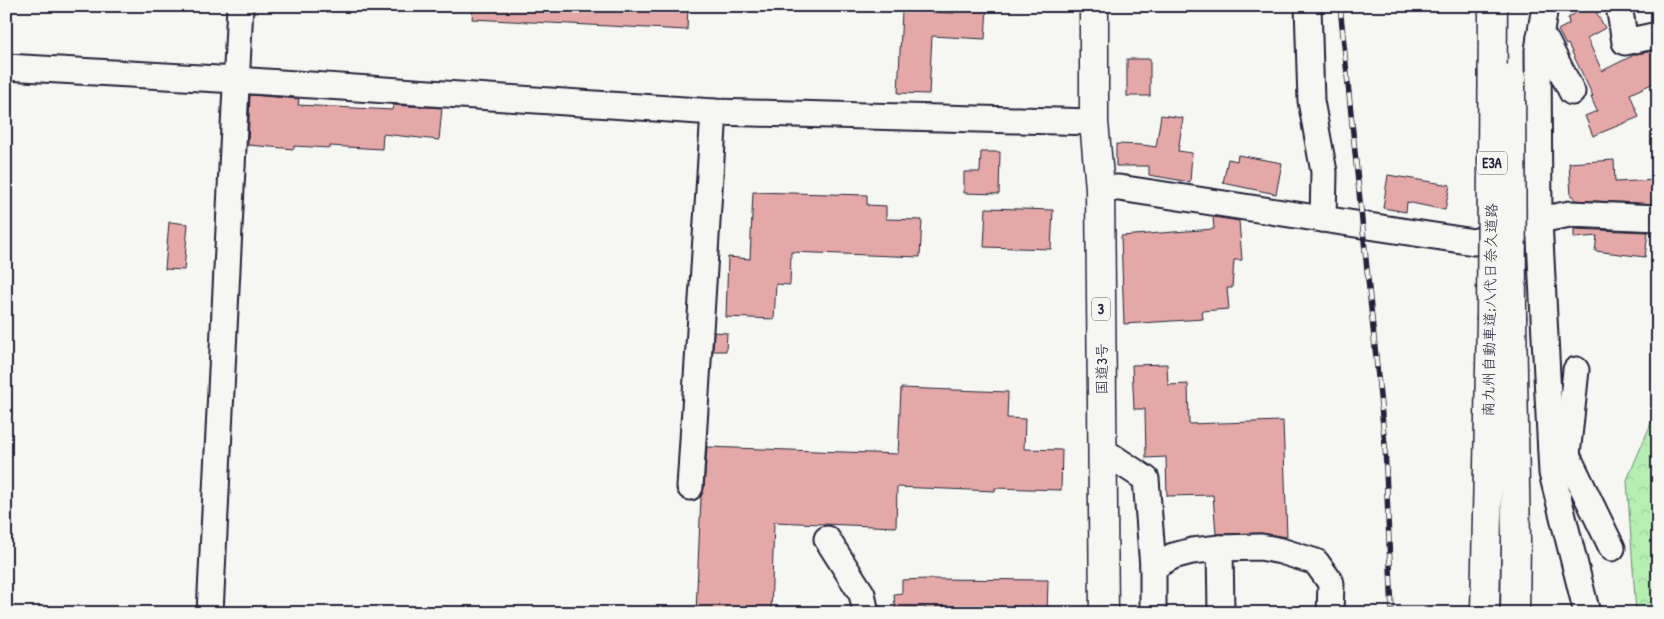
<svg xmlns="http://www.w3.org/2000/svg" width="1664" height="619" font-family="'Patrick Hand','Klee One',sans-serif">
	<defs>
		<pattern id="forest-crowns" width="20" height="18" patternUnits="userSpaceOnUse" patternTransform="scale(1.25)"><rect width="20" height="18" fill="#b7efb3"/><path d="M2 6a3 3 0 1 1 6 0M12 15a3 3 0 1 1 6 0" fill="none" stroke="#9dcd9b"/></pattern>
	</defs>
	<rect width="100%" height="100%" fill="#f6f6f2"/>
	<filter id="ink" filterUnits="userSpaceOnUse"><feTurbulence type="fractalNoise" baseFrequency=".02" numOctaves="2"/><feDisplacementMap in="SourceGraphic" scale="10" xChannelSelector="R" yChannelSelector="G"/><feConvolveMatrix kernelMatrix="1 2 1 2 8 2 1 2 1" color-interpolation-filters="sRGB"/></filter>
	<g filter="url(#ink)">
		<path fill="url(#forest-crowns)" stroke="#6c8877" d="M1658 407V613H1636L1627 480Z"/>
		<g fill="#e4a9a6" stroke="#22223b">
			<path d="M473 6H688L687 30 472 19Z"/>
			<path d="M954 6H987L985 39 932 36 929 94 898 93 902 11 954 13Z"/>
			<path d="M1586 6H1593L1605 28 1587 38 1602 71 1636 54 1658 50V81L1630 94 1639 117 1593 136 1585 116 1597 111 1591 97 1593 96 1568 44 1566 45 1558 30 1569 24 1568 18Z"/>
			<rect x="1127" y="59" width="23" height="37"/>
			<path d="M250 95 299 99 298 105 392 110 393 105 442 108 439 140 383 134 382 149 330 146V148L294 146V149L248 145Z"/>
			<path d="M1161 115 1183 118 1178 151 1192 153 1190 182 1149 175V166H1116V144L1143 145 1156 147Z"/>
			<path d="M981 152H1000L999 194 964 193V172H980Z"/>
			<path d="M1238 155 1282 163 1276 194 1223 183 1228 159 1237 161Z"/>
			<path d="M1614 160 1615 182 1658 180V204L1574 200V196H1571L1569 163Z"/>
			<path d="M1388 175 1450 185 1445 210 1407 202 1406 212 1383 208Z"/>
			<path d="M753 192 867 195V205L886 206V219L922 220 920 257 791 252 790 285 776 284 774 319 726 317 728 257 750 259Z"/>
			<path d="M986 208 1053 210 1051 249 984 247Z"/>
			<path d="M1213 217 1239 221 1242 260H1234L1232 288H1227L1229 309 1202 311 1203 319 1124 324 1121 236 1214 229Z"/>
			<path d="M169 222 188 224 184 270 165 269Z"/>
			<path d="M1574 229 1648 232 1645 257 1595 251 1597 236 1574 238Z"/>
			<path d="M714 332 727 333 726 351H713Z"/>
			<path d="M1167 364 1168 385 1188 384 1189 424 1283 421 1287 537 1261 533 1216 534 1213 495 1167 496 1166 457 1146 458 1145 409H1134L1132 365Z"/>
			<path d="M901 388 1008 392 1007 418 1025 419 1024 449 1062 450 1061 490 995 488V491L897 487 896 527 774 522 771 613H696L701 496 704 488 707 447 898 454Z"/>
			<path d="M928 579 1048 580 1047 613 925 611V607L895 609 894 594 902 593V580Z"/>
		</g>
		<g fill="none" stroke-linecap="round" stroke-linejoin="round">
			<g stroke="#22223b" stroke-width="29">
				<g id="minor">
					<path d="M1308 6 1311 101 1324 172 1323 219"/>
					<path d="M1545 6 1538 50 1539 220 1552 473 1587 613"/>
					<path d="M1619 6 1625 42 1658 35"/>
					<path d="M1540 37 1546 41 1572 92"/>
					<path d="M6 67 236 80 714 112 1094 122"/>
					<path d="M1100 188H1119L1474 242 1539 220 1570 214 1658 218"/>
					<path d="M1551 447 1567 455 1576 370"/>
					<path d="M1102 450 1146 479 1153 567V613"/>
					<path d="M1567 455 1612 548"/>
					<path d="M690 487 714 112"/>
					<path d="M827 539 862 594 866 613"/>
					<path d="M1220 548 1221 613"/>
					<path d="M1153 567 1173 556 1192 551 1220 548 1261 547 1281 551 1316 562 1331 583 1330 613"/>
					<path d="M210 613 240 6"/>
				</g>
			</g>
			<g stroke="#22223b" stroke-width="31">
				<g id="highway">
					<path d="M1094 6V122L1100 188 1104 613"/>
					<path d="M1512 319 1516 541 1515 613"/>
					<path d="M1485 613 1491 320"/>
				</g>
			</g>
			<use href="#minor" stroke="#f6f6f2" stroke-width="25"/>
			<use href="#highway" stroke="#f6f6f2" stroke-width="28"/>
			<g stroke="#22223b" stroke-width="5.5">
				<path id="rail" d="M1340 6 1385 445 1392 613"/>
			</g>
			<use href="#rail" stroke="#f6f6f2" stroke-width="4" stroke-dasharray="11" stroke-linecap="butt"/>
			<g stroke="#22223b" stroke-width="31" stroke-linecap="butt">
				<g id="highway-bridge">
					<path d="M1511 78 1512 319"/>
					<path d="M1491 320 1493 6"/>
				</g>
			</g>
			<use href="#highway-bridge" stroke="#f6f6f2" stroke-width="28"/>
		</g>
	</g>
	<g text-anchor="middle" stroke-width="4.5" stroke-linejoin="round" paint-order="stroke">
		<g fill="#f6f6f2" stroke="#626272" stroke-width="1">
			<rect x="1477" y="151.5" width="30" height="23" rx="4"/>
			<rect x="1092" y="297.5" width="18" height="23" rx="4"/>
		</g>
		<g font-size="14" font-weight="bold" fill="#22223b">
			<text x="1492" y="168">E3A</text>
			<text x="1101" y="314">3</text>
		</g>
		<g font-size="15" fill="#22223b" stroke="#f6f6f2">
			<text transform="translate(1490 310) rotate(-89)" y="5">南九州自動車道;八代日奈久道路</text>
			<text transform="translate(1102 369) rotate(-90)" y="5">国道3号</text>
		</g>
	</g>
	<rect width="1664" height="619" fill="none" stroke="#f6f6f2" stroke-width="25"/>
	<rect x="12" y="12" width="1639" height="594" fill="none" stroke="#22223b" stroke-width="2" filter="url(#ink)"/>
</svg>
